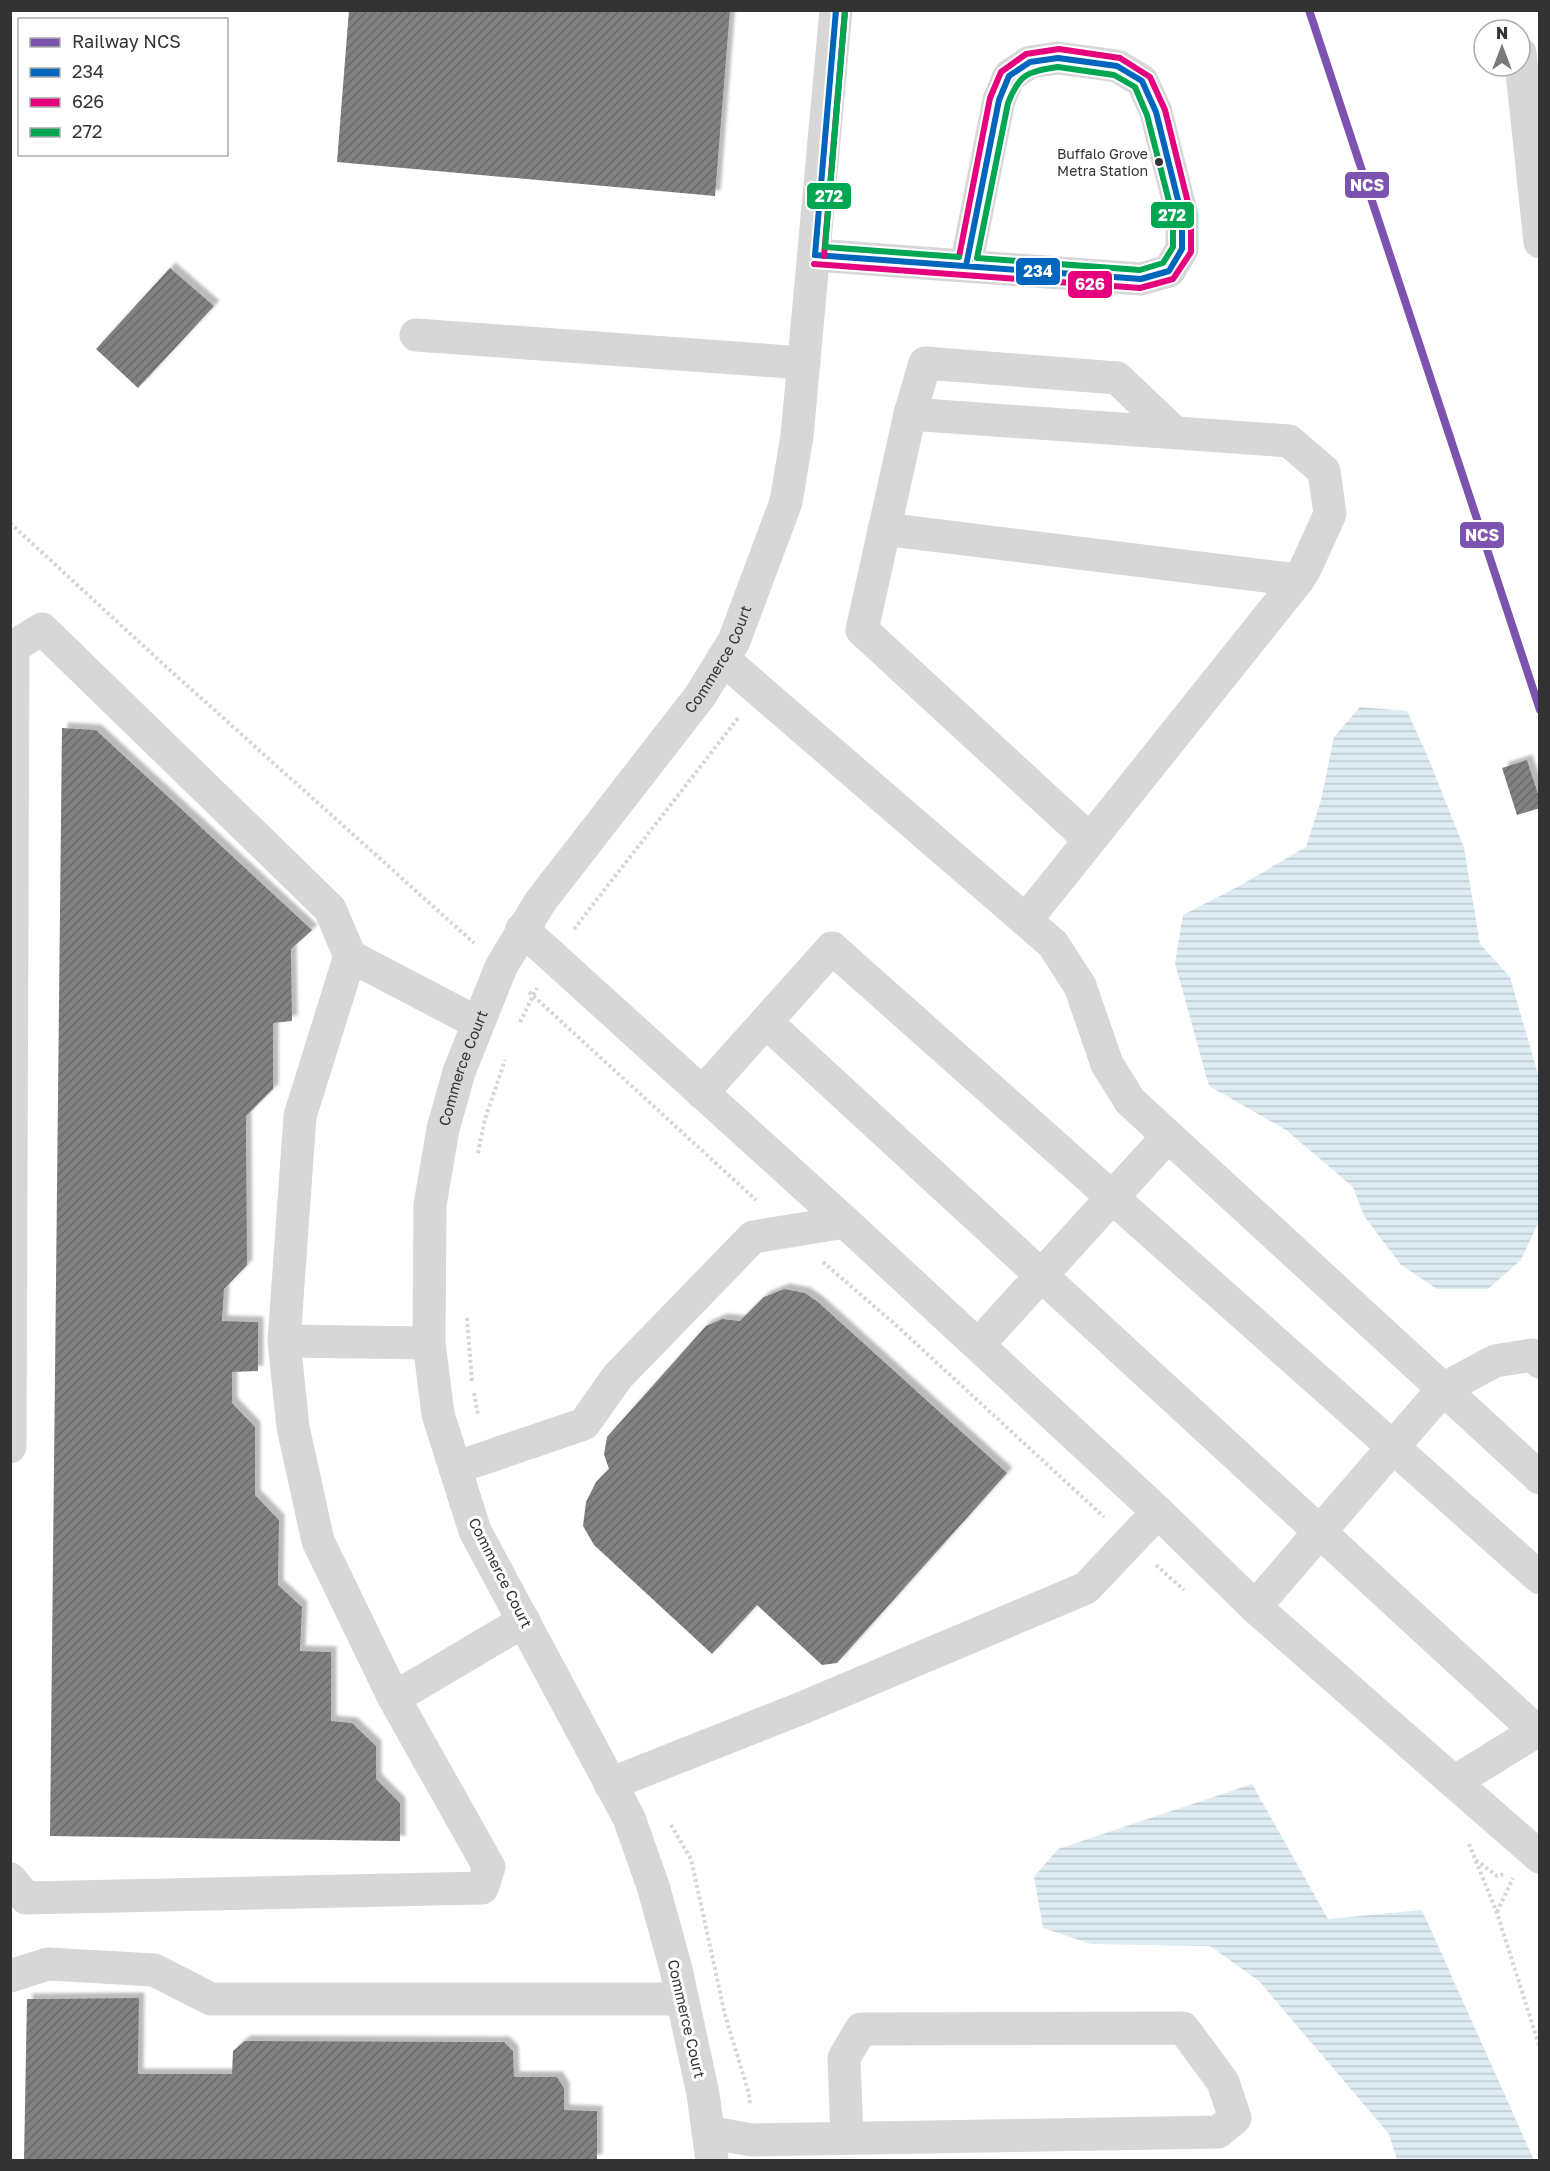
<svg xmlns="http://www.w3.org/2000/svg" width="1550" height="2171" font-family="'Golos Text',sans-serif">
	<defs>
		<pattern id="water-rules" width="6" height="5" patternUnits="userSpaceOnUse" patternTransform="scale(1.5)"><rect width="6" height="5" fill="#ddebf3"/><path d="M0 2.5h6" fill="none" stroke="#becad1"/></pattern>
		<pattern id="building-hatch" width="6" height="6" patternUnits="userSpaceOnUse" patternTransform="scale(1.5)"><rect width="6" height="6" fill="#818181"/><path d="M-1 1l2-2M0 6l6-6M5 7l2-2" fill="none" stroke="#6a6a6a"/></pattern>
		<filter id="shadow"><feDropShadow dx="5.5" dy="-5.5" stdDeviation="1.5" flood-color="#0004"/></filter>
	</defs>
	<rect width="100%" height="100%" fill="#fff"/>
	<g fill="url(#water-rules)">
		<path d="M1360 707 1407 711 1427 755 1464 848 1480 944 1510 977 1539 1078V1221L1521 1260 1488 1289H1437L1401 1265 1364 1216 1353 1187 1286 1130 1209 1086 1175 963 1183 915 1241 885 1306 847 1321 800 1334 737Z"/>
		<path d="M1252 1784 1328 1919 1422 1910 1534 2160H1397L1389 2134 1259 1981 1210 1946 1091 1944 1043 1928 1034 1877 1058 1849Z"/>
	</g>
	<g fill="url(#building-hatch)" filter="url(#shadow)">
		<path d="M349 10H730L715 196 337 162Z"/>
		<path d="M170 268 214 306 138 388 96 349Z"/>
		<path d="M62 728 96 730 312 930 291 949 292 1021 273 1023V1089L246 1116 247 1265 224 1289 222 1321 258 1322V1371L232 1372V1403L255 1427V1495L279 1520 278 1585 302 1607 300 1651 331 1652V1721L352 1723 376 1746V1779L400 1803V1841L50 1836Z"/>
		<path d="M1527 760 1540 800V808L1517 815 1502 768Z"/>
		<path d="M784 1289 805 1293 818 1302 1007 1473 837 1663 822 1665 757 1605 712 1654 594 1545 583 1526 586 1502 596 1482 609 1469 604 1454 607 1437 706 1326 722 1319 740 1321 764 1297Z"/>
		<path d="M139 1998 138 2074H232L233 2051 245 2041 504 2042 513 2051 514 2077H557L564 2088V2110L597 2111V2160H24L27 1999Z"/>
	</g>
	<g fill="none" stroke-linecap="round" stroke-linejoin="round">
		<g stroke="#d6d6d6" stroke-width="4" stroke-dasharray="3 3" stroke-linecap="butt">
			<path d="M10 523 162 663 474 943"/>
			<path d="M574 929 739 717"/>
			<path d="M529 992 756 1200"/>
			<path d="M520 1022 537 988"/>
			<path d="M478 1153 485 1119 505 1060"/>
			<path d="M823 1262 897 1326 1104 1517"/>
			<path d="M467 1318 472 1382"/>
			<path d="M474 1393 478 1415"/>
			<path d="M1156 1565 1184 1590"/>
			<path d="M671 1825 691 1859 725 2015 749 2094 750 2105"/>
			<path d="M1469 1844 1497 1913 1540 2048"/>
			<path d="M1476 1860 1497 1876 1505 1874"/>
			<path d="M1497 1912 1513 1878"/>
		</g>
		<g stroke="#d7d7d7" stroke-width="33">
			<path d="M1520 53 1540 242"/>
			<path d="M815 255 1141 279 1169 271 1182 249V216L1156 112 1142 81 1117 66 1058 58 1030 62 1009 76 999 100 966 266"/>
			<path d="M416 335 804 363"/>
			<path d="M910 414 925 363 1117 378 1175 433"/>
			<path d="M884 529 1298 580"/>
			<path d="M723 659 1053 944 1080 986 1107 1064 1130 1101 1540 1478"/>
			<path d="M1026 920 1298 580 1305 569 1330 514 1324 471 1289 441 910 414 862 630 1090 840"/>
			<path d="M522 929 845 1222 1158 1512"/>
			<path d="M766 1022 1536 1731"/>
			<path d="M478 1023 350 956 300 1116 284 1341 293 1427 318 1541 394 1698 524 1621"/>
			<path d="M702 1093 832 948 1540 1578"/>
			<path d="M284 1341 429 1343"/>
			<path d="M978 1345 1168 1136"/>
			<path d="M10 1447 13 647 42 629 330 909 350 956"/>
			<path d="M455 1468 584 1424 618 1376 753 1237 845 1222"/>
			<path d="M1255 1607 1454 1782 1540 1729"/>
			<path d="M1454 1782 1540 1857"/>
			<path d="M610 1784 802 1708 1086 1588 1158 1512 1255 1607 1443 1389 1495 1361 1532 1355 1540 1362"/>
			<path d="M10 1879 26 1898 482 1888 489 1867 394 1698"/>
			<path d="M10 1976 48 1964 154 1970 211 1999H682"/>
			<path d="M708 2132 751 2140 1218 2132 1235 2118 1223 2082 1183 2028 861 2029 844 2058 847 2138"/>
			<path id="s1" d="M712 2160 703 2094 676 1969 653 1886 629 1818 475 1531 438 1414 429 1343 430 1205 443 1129 459 1072 501 967 540 902 700 696 734 641 786 502 797 436 836 10"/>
		</g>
		<g stroke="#fff" stroke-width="10">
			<g id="bus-1">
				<path d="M815 255 1141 279 1169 271 1182 249V216L1156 112 1142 81 1117 66 1058 58 1030 62 1009 76 999 100 966 266"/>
				<path d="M815 255 836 10"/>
			</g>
		</g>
		<g stroke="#fff" stroke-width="10">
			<g id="bus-2">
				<path d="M824 256 845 11"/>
				<path d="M814 264 1140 288 1173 279 1191 252V215L1165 110 1150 77 1120 58 1059 49 1026 54 1001 72 990 98 959 257"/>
			</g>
		</g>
		<g stroke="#fff" stroke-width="10">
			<g id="bus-3">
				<path d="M845 11 825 247 959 257"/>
				<path d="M1058 67 1114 75 1135 87 1147 115 1173 217V247L1163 263 1140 270 977 258 1008 103C1020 73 1027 72 1058 67Z"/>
			</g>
		</g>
		<use href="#bus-1" stroke="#0065bd" stroke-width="6"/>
		<use href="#bus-2" stroke="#e5007d" stroke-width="6"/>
		<use href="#bus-3" stroke="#00a651" stroke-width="6"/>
		<g stroke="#fff" stroke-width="12">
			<path id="rail-1" d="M1309 10 1540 710"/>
		</g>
		<use href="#rail-1" stroke="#7c53af" stroke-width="8"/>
	</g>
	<circle fill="#333" stroke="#fff" stroke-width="2" cx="1159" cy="162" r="5"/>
	<g text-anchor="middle" stroke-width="6" stroke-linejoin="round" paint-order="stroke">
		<g font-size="14" fill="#333" stroke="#fff" text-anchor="end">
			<text x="1148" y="159">Buffalo Grove<tspan x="1148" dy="17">Metra Station</tspan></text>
		</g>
		<g font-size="15" fill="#333" stroke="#fff">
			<text dy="5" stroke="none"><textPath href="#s1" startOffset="1638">Commerce Court</textPath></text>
			<text dy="5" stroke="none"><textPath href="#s1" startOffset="1152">Commerce Court</textPath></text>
			<text transform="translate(500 1573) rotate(63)" y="5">Commerce Court</text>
			<text transform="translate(686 2019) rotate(77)" y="5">Commerce Court</text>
		</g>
	</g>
	<g stroke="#fff" stroke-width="2">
		<rect x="1344" y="171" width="46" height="28" rx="6" fill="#7c53af"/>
		<rect x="806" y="182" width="46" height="28" rx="6" fill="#00a651"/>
		<rect x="1150" y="201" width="45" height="28" rx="6" fill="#00a651"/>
		<rect x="1015" y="257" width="46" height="29" rx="6" fill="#0065bd"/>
		<rect x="1067" y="270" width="46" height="29" rx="6" fill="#e5007d"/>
		<rect x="1459" y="521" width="46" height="28" rx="6" fill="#7c53af"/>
	</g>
	<g font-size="16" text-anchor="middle" font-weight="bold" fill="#fff">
		<text x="1367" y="191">NCS</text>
		<text x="829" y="202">272</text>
		<text x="1172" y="221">272</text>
		<text x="1038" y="277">234</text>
		<text x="1090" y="290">626</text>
		<text x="1482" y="541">NCS</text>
	</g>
	<rect width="1550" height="2171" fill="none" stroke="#333333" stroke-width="24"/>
	<rect x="18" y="18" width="210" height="138" fill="#ffffff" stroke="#adadad" stroke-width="1.5"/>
	<rect x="30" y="38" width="30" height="9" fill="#7c53af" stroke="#adadad" stroke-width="1.5"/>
	<text x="72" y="48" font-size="18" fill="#333333">Railway NCS</text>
	<rect x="30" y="68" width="30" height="9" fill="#0065bd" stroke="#adadad" stroke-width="1.5"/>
	<text x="72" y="78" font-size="18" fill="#333333">234</text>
	<rect x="30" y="98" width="30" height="9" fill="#e5007d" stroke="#adadad" stroke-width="1.5"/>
	<text x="72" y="108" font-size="18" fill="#333333">626</text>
	<rect x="30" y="128" width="30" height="9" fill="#00a651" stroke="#adadad" stroke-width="1.5"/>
	<text x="72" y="138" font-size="18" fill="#333333">272</text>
	<g transform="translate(1502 48)"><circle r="28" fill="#ffffff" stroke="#adadad" stroke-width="1.5"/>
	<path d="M0-4.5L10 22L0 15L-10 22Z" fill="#7a7a7a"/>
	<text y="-9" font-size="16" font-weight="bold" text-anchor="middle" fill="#333333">N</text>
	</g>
</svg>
